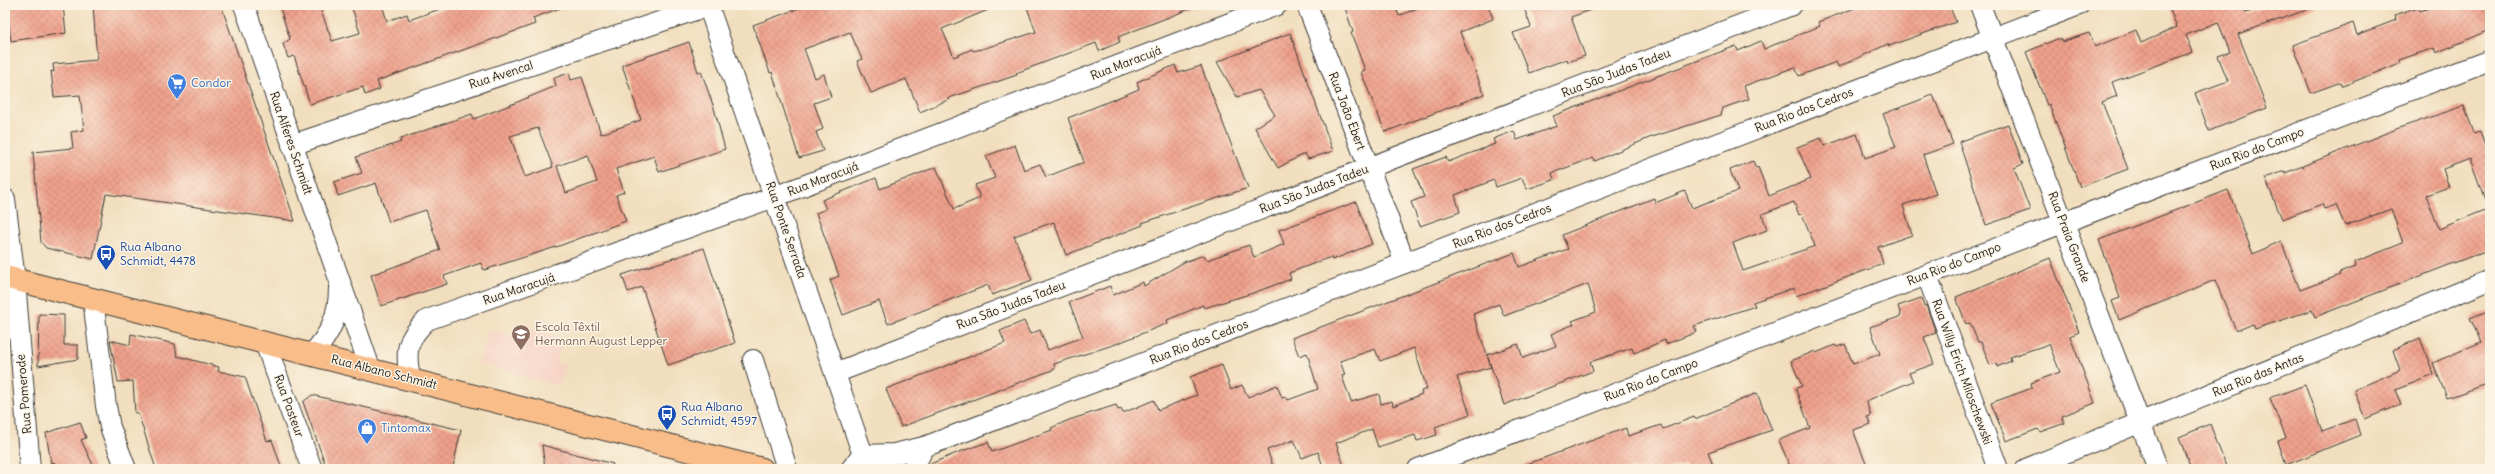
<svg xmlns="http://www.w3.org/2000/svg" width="2495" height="474" font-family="Delius,sans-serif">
	<defs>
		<pattern id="building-cross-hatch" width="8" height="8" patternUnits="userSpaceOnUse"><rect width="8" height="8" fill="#efa08b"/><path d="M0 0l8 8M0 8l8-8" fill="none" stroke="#cc8977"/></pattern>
	</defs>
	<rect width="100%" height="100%" fill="#fcf5e5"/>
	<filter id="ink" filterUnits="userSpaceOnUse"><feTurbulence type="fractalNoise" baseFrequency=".025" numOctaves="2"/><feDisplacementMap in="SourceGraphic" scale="8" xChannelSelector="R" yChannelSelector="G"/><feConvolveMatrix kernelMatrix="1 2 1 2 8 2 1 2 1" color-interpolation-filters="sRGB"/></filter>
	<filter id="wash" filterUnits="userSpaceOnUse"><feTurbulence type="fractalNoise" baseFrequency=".012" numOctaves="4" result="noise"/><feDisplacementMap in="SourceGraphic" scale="16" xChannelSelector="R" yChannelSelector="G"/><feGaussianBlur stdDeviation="0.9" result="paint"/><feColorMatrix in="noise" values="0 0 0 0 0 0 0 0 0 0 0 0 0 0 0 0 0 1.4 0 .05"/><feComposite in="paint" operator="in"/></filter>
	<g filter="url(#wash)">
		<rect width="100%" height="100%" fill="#f1debe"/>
		<path fill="#f6d2c4" d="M527 328 563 339 556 363 565 366 559 386 479 363 489 329 524 339Z"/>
		<g id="blocks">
			<g fill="url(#building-cross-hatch)" fill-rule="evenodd">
				<path d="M6 5H63L66 33 11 41Z"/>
				<path d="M93 5H221L295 221 106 194 93 259 46 248 41 242 33 152 73 148 71 132 84 130 80 95 54 97 51 71 54 72 53 64 97 60Z"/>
				<path d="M279 5H319L332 41 360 33 351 5H382L387 21 407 14 409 20 451 5H563V7L533 18 535 24 377 81 380 89 365 95 363 87 310 104 294 56 288 58 283 44 290 39Z"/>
				<path d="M808 5H1000L942 29 954 57 972 49 973 51 982 49 1036 32 1026 5 1197 6 1118 37 1120 42 1099 51 1096 43 1016 73 1017 75 949 98 950 99 920 112 906 79 871 93 857 61 862 59 850 32 804 49 815 78 824 74 831 97 814 103 823 129 816 132 823 151 799 158 772 72 770 73 753 25Z"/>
				<path d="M1354 5H1395L1399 16 1424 5H1488L1493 19 1460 32 1484 94 1385 132 1361 72 1365 70 1351 33 1353 32 1345 8Z"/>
				<path d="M1523 5H1599V7L1571 17 1585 56 1568 62 1567 59 1529 73 1513 33 1531 27Z"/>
				<path d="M1863 5H1949L1956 22 1889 46 1888 44 1838 67 1836 62 1799 76 1795 67 1744 86 1749 99 1723 108 1721 115 1649 138 1595 161 1593 158 1552 173 1554 180 1527 189 1522 178 1496 187 1494 180 1455 195 1460 212 1420 226 1411 202 1424 197 1413 169 1446 157 1448 162 1495 144 1493 139 1514 131 1517 140 1557 126 1553 116 1736 46 1738 51 1761 41 1764 49 1820 26 1818 22Z"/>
				<path d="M2168 5H2243L2246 13 2269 5H2314L2315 7 2238 34 2267 108 2209 131 2195 93 2228 81 2218 56 2230 52 2218 22 2186 35 2193 52 2112 82 2117 96 2102 102 2128 169 2080 187 2049 104 2047 105 2026 52 2057 39H2060L2062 42 2089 33 2095 47 2136 30 2141 43 2177 27Z"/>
				<path d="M2438 5H2490V30L2436 53 2434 48 2399 60 2400 63 2343 86 2341 82 2311 93 2293 45 2353 23 2357 35 2396 20 2395 15 2418 7 2420 11Z"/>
				<path d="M1290 33 1333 151 1308 159 1305 153 1278 168 1255 128 1275 115 1259 90 1237 97 1217 62Z"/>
				<path d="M689 42 698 72 701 71 714 108 725 149 659 172 654 156 616 169 624 192 616 195 626 221 559 246 484 270 481 263 444 276 447 284 381 306 371 275 440 250 426 210 389 222 376 183 338 196 334 182 362 173 356 157 401 142 400 139 472 114 474 119 510 105 556 86 554 78 569 73 571 80 582 77 601 134 641 120 622 65ZM538 128 553 167 525 177 510 136ZM588 155 597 182 566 193 557 166Z"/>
				<path d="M1175 65 1178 73 1201 66 1248 188 1142 223 1143 225 1066 255 1054 222 1014 236 1032 280 992 295 988 285 888 324 879 301 843 315 830 280 839 276 816 213 826 209 822 200 876 178 880 189 936 167 954 209 980 198 975 185 995 178 986 156 1015 145 1024 170 1040 164 1046 177 1084 162 1068 118 1139 89 1137 82Z"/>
				<path d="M1933 95 1953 144 1923 155 1936 194 1903 205 1912 235 1878 247 1883 264 1796 296 1794 288 1753 302 1755 306 1694 326 1697 332 1666 344 1665 340 1634 353 1632 348 1590 362 1593 371 1504 405 1487 355 1518 344 1523 358 1556 346 1551 334 1574 324 1572 321 1596 312 1588 284 1504 316 1499 304 1473 314 1491 367 1457 377 1470 414 1435 427 1437 435 1417 441 1415 435 1378 447 1372 429 1336 443 1345 469H1324L1318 452 1302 458 1294 440 1267 450 1273 466 1264 469H926L928 465 959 452 988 442 992 452 1052 430 1051 428 1069 420 1116 405 1118 410 1121 409 1123 413 1154 400 1158 410 1197 395 1190 377 1222 365 1231 390 1242 385 1248 397 1277 385 1282 398 1286 397 1288 400 1318 389 1307 353 1299 356 1292 338 1514 253 1519 267 1568 249 1562 235 1654 198 1655 203 1685 191 1692 208 1738 191 1730 170 1753 161 1756 168 1758 167 1769 196 1811 179 1797 147 1821 138 1824 146 1857 134 1865 158 1896 147 1883 114ZM1794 202 1799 215 1802 214 1815 246 1743 271 1733 243 1767 230 1762 214ZM1414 348 1427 389 1421 391 1422 394 1393 406 1392 401 1381 404 1379 394 1351 402 1342 376 1345 375 1340 361 1375 349 1380 361Z"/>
				<path d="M2464 106 2474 133 2481 131 2490 156V208H2488L2470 159 2443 169 2449 187 2426 195 2439 229 2485 210 2490 222V249L2315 317 2312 310 2255 329 2253 324 2236 331 2215 280 2119 320 2112 301 2120 298 2099 240 2228 190 2253 254 2281 241 2300 290 2340 275 2339 273 2356 267 2355 262 2403 243 2391 209 2345 226 2336 205 2324 209 2322 204 2282 219 2265 178 2285 171V173L2399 128Z"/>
				<path d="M2008 124 2023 164 2014 168 2030 210 1986 225 1959 142Z"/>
				<path d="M1356 202 1372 244 1332 260 1331 257 1289 273 1291 279 1253 293 1204 308 1203 305 1167 320 1168 323 1116 344 1054 364 1055 369 901 427 886 389 1005 343 1000 331 1024 321 1030 334 1040 330 1048 350 1083 337 1069 302 1110 286 1113 295 1143 282 1144 286 1184 262 1204 255 1207 260 1249 245 1254 257 1284 244 1279 230Z"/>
				<path d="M704 248 735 343 668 365 642 287 628 292 622 275Z"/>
				<path d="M2050 258 2079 332 2070 336 2095 403 2062 416 2065 423 2040 432 2038 429 2006 441 1991 403 2032 388 2031 383 2060 372 2049 344 2010 357 2011 361 1997 367 1996 363 1990 365 1981 342H1978L1970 323 1966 324 1956 297Z"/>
				<path d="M1921 298 1924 306 1926 305 1936 333 1924 337 1934 364 1909 373 1913 381 1866 401 1871 416 1867 417 1871 424 1853 430 1868 469H1791L1779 440 1810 428 1796 390V388L1802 386 1791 361 1815 351 1816 353 1835 345 1837 347 1845 344 1853 364 1880 354 1870 327 1899 317 1901 315 1898 306Z"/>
				<path d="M2490 310V383L2447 398 2433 363 2481 342 2470 318Z"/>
				<path d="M39 314 64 315V345H78V359L38 366Z"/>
				<path d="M131 334 175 344 177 356 219 367 218 371 245 377 267 441 272 440 282 469H156L138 413H135L133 381 118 382 110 340 130 345Z"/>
				<path d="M2420 338 2434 375 2395 390 2401 404 2365 419 2354 390 2400 370 2393 350Z"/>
				<path d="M2305 385 2322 431 2355 419 2360 435 2286 465 2278 441 2286 438 2270 398Z"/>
				<path d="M1757 393 1772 430 1708 452 1715 469H1687L1685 464 1671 469H1520L1519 467 1626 428 1628 436 1661 425 1663 429 1694 417 1695 419Z"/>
				<path d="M312 395 461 430 453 467 451 469H327L303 402Z"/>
				<path d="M80 422 86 438 81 440 95 469H57L54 462 51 463 46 433Z"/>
				<path d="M2210 424 2227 469H2191L2179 437Z"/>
				<path d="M542 445 613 464 612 469H545Z"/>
			</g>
		</g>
	</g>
	<g filter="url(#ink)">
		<use href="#blocks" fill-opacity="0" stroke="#3c3934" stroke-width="1"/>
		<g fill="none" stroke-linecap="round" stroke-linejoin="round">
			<g stroke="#3c3934" stroke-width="22">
				<g id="minor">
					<path d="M244 5 370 368"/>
					<path d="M708 5 863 455 875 469"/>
					<path d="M1307 5 1405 263"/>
					<path d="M1980 5 2158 469"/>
					<path d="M292 145 710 5"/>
					<path d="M5 199 15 280 30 469"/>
					<path d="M1927 275 1998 469"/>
					<path d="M93 299 106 406 110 427 126 469"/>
					<path d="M265 343 312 469"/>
					<path d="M312 354C330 335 339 315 339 288"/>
					<path d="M753 360 787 469"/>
					<path d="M835 373 1792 5"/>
					<path d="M410 378C405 351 406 339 427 320L774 197 1277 5"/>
					<path d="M863 455 894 454 924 447 2079 5"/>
					<path d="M851 469 863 455"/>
					<path d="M913 469 924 447"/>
					<path d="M1418 469 2490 60"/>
					<path d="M2026 469 2490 280"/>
				</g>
			</g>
			<g stroke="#3c3934" stroke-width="24">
				<path id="major" d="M5 277 762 469"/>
			</g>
			<use href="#minor" stroke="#fff" stroke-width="20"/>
			<use href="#major" stroke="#f8bd89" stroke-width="22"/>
		</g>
	</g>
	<defs>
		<g id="supermarket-pin" transform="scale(1)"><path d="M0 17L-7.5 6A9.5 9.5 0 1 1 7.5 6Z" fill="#3f7fe0" stroke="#fcf5e5"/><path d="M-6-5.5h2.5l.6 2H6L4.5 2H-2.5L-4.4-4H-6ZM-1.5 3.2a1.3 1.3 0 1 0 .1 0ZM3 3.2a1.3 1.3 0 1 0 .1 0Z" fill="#fff"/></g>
		<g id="bus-pin" transform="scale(1)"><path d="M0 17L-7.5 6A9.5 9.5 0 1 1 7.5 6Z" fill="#1a4fb4" stroke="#fcf5e5"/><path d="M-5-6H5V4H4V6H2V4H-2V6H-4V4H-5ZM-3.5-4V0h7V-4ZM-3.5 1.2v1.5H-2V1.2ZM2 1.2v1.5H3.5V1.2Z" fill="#fff"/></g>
		<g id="school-pin" transform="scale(1)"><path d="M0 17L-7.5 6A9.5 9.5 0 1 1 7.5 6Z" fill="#8d6e63" stroke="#fcf5e5"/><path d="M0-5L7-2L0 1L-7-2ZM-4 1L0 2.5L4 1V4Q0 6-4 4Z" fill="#fff"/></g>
		<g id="shop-pin" transform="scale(1)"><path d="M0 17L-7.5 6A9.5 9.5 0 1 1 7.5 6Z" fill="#3f7fe0" stroke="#fcf5e5"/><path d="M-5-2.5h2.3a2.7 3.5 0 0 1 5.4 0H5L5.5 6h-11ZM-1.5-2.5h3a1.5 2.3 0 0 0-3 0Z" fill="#fff"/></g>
	</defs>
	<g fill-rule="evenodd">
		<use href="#supermarket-pin" x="177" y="83"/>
		<use href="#bus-pin" x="106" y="254"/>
		<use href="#school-pin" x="521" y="334"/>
		<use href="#bus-pin" x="667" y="414"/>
		<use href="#shop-pin" x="367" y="428"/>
	</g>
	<g text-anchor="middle" stroke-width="3" stroke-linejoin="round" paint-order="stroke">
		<g font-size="12" fill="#1c1c1c" stroke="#fcf5e5">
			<text transform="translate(1126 63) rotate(-21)" y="4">Rua Maracujá</text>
			<text transform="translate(1616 73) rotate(-21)" y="4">Rua São Judas Tadeu</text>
			<text transform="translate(501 75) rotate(-18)" y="4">Rua Avencal</text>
			<text transform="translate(1804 110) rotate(-21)" y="4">Rua Rio dos Cedros</text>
			<text transform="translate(1347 111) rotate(69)" y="4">Rua João Ebert</text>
			<text transform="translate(291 143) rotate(71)" y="4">Rua Alferes Schmidt</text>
			<text transform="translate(2257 149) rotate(-21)" y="4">Rua Rio do Campo</text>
			<text transform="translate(823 179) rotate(-21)" y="4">Rua Maracujá</text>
			<text transform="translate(1314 189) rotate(-21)" y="4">Rua São Judas Tadeu</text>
			<text transform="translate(1502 226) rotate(-21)" y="4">Rua Rio dos Cedros</text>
			<text transform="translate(786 230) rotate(71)" y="4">Rua Ponte Serrada</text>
			<text transform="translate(2069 237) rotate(69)" y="4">Rua Praia Grande</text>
			<text transform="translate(1954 264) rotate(-21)" y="4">Rua Rio do Campo</text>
			<text transform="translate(519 289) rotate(-19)" y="4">Rua Maracujá</text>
			<text transform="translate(1011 305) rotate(-21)" y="4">Rua São Judas Tadeu</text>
			<text transform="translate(1199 342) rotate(-21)" y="4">Rua Rio dos Cedros</text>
			<text transform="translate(384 372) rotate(14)" y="4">Rua Albano Schmidt</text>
			<text transform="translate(1962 372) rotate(70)" y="4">Rua Willy Erich Miloschewski</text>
			<text transform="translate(2258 375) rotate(-22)" y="4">Rua Rio das Antas</text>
			<text transform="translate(1651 380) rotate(-21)" y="4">Rua Rio do Campo</text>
			<text transform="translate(24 394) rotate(-95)" y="4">Rua Pomerode</text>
			<text transform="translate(289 406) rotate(70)" y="4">Rua Pasteur</text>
		</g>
		<g font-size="12" fill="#366cbe" stroke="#fcf5e5" text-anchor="start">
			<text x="191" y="87">Condor</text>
			<text x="381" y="432">Tintomax</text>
		</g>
		<g font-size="12" fill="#164399" stroke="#fcf5e5" text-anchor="start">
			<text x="120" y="251">Rua Albano<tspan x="120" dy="14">Schmidt, 4478</tspan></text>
			<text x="681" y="411">Rua Albano<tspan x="681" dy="14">Schmidt, 4597</tspan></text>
		</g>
		<g font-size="12" fill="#785e54" stroke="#fcf5e5" text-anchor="start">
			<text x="535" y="331">Escola Têxtil<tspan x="535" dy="14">Hermann August Lepper</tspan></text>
		</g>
	</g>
	<rect width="2495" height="474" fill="none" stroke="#fcf5e5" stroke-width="20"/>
</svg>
